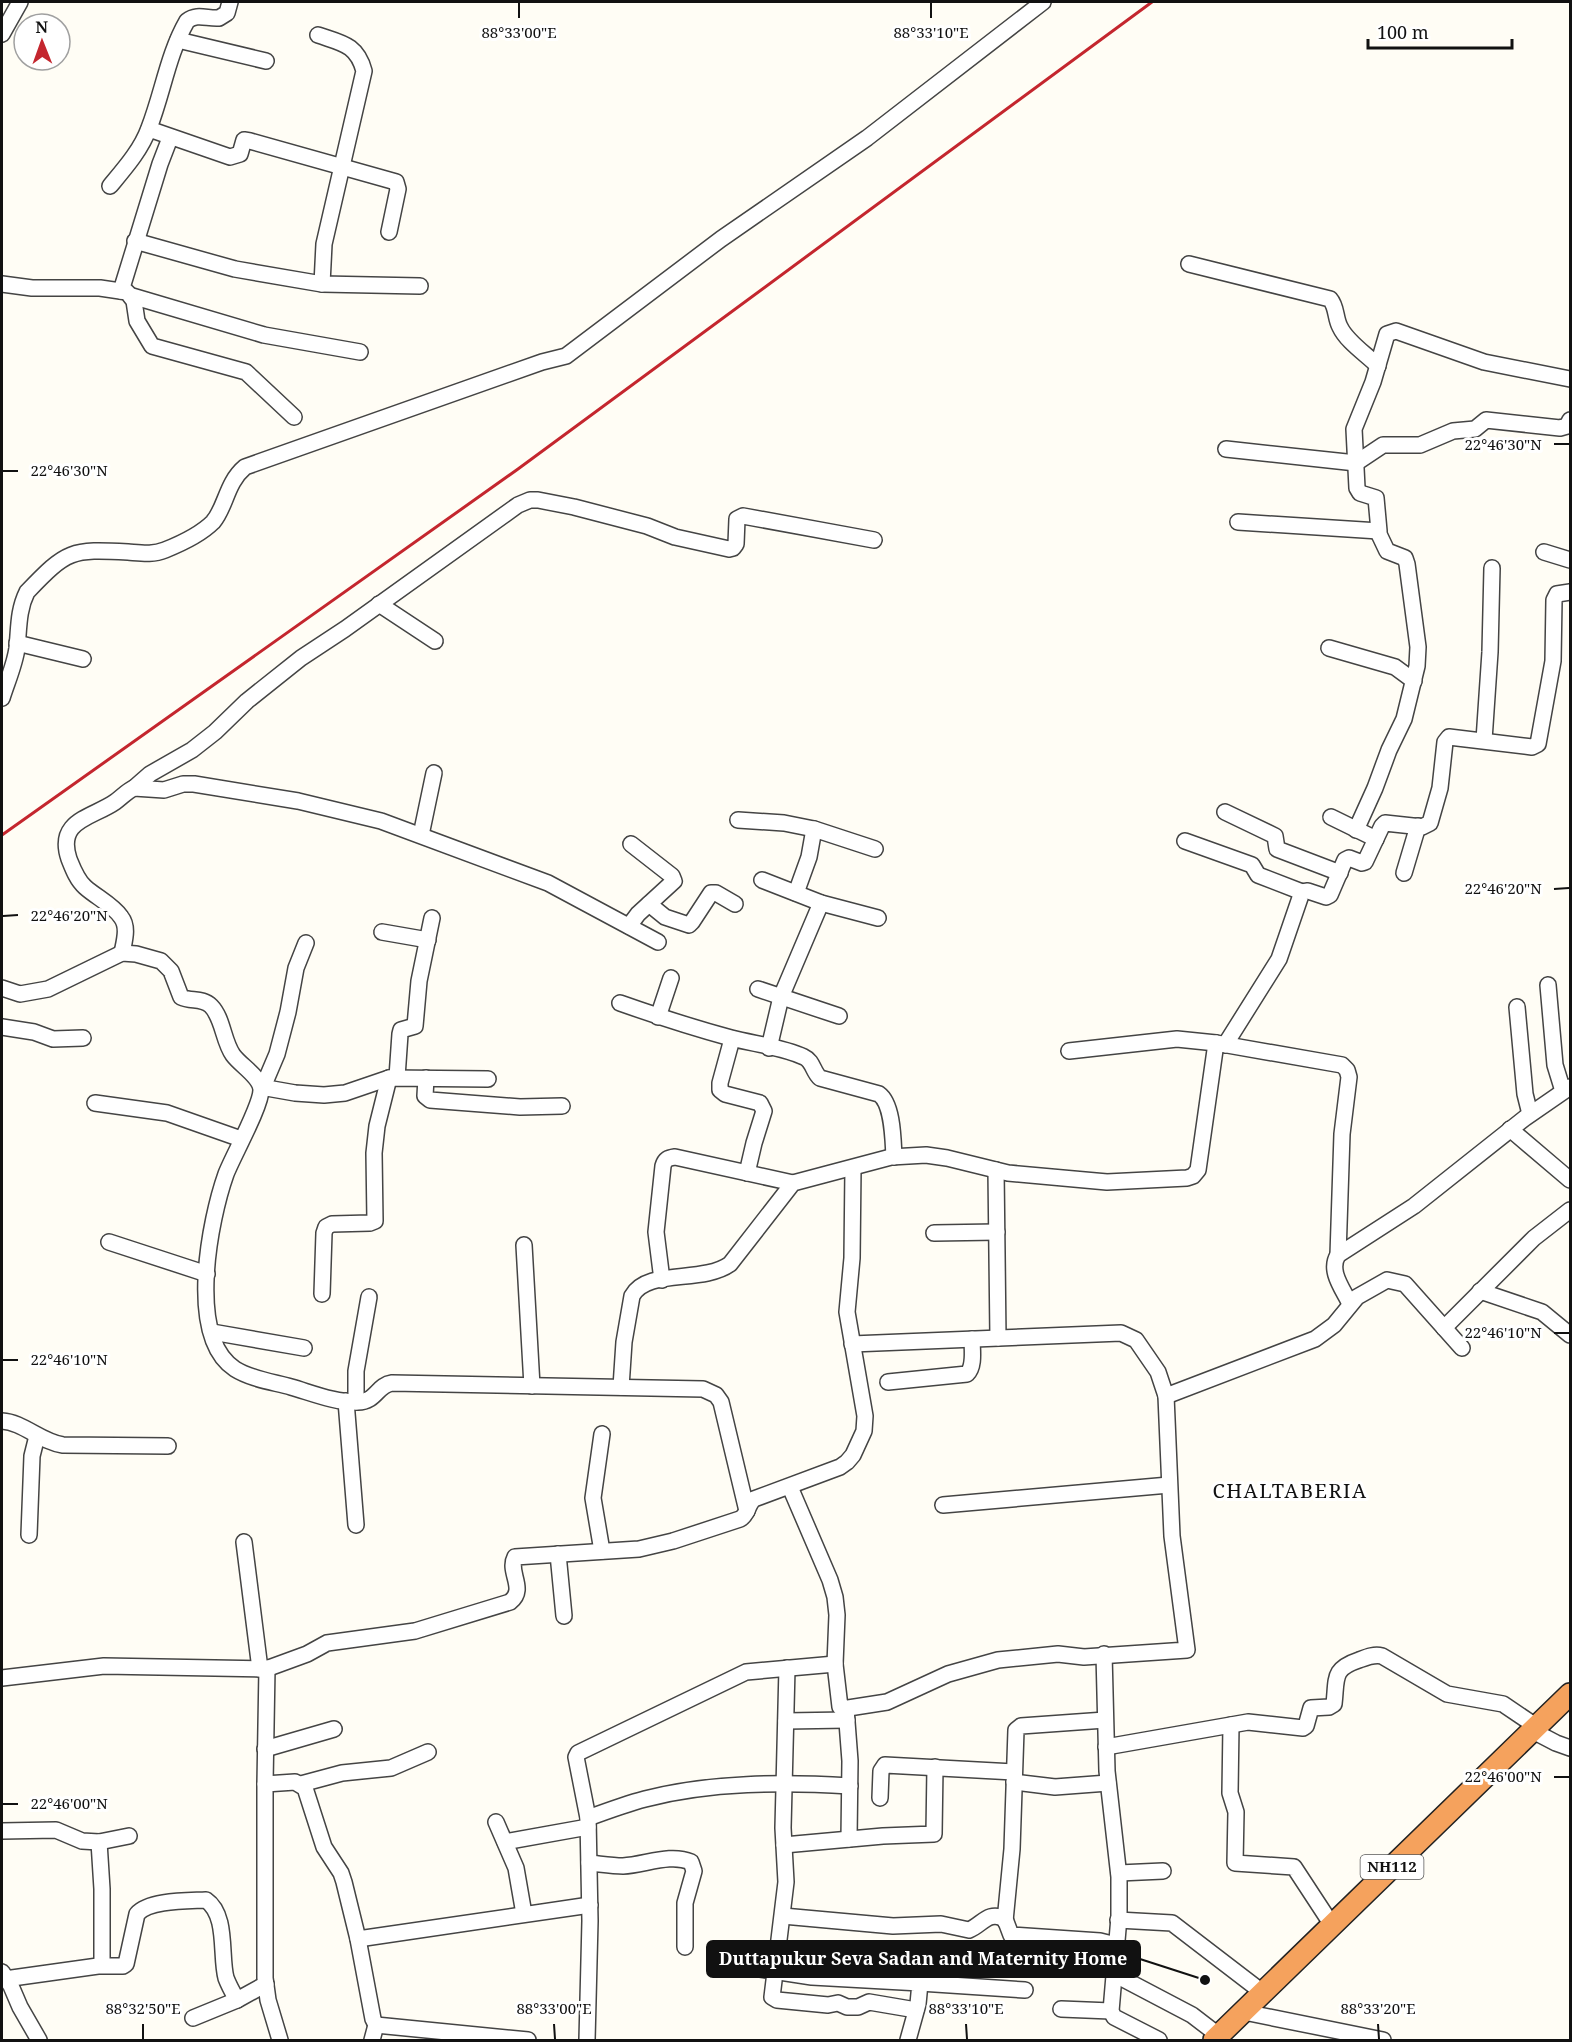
<svg xmlns="http://www.w3.org/2000/svg" width="1572" height="2042" font-family="'Noto Serif',serif">
	<rect width="100%" height="100%" fill="#fffdf5"/>
	<g fill="none" stroke-linecap="round" stroke-linejoin="round">
		<g stroke="#444" stroke-width="18">
			<g id="minor">
				<path d="M2 34 20 2"/>
				<path d="M318 35C341 43 357 44 364 71L324 244 322 284"/>
				<path d="M178 40 266 61"/>
				<path d="M149 129 230 157 240 154 244 140 250 141 396 182 398 189 389 232"/>
				<path d="M110 186C125 168 141 150 149 128 163 92 168 54 187 21 197 13 207 19 219 18L227 13 230 2"/>
				<path d="M135 241 235 269 322 284 420 286"/>
				<path d="M1189 264 1330 299C1337 307 1335 318 1340 327 1347 342 1366 354 1378 366"/>
				<path d="M2 284 32 288H100L127 292 134 301 137 321 152 346 246 372 294 417"/>
				<path d="M121 291 160 164 170 138"/>
				<path d="M132 296 264 335 360 352"/>
				<path d="M1226 449 1356 463 1383 445H1420L1453 431 1475 429 1486 420 1560 428 1567 426 1570 420"/>
				<path d="M1238 522 1379 531 1376 498 1360 493 1357 488 1354 429 1373 382 1387 334 1396 331 1484 362 1570 379"/>
				<path d="M1544 552 1570 560"/>
				<path d="M379 604 435 641"/>
				<path d="M17 643 83 659"/>
				<path d="M1329 648 1395 667 1414 681"/>
				<path d="M2 698C7 682 15 664 17 648 19 628 18 610 27 592 67 550 71 549 128 552 141 553 153 555 165 550 180 544 201 534 213 522 226 507 226 483 245 467L542 362 566 356 721 239 867 138 1043 2"/>
				<path d="M1484 740 1490 652 1492 568"/>
				<path d="M134 788 150 774 192 750 215 732 247 701 301 658 345 629 518 505 530 500H538L574 507 647 526 675 537 729 549 733 548 736 544 737 519 743 516 874 540"/>
				<path d="M1225 812 1275 836 1277 849 1340 873"/>
				<path d="M1331 817 1376 839"/>
				<path d="M738 820 784 823 814 829 875 849"/>
				<path d="M1356 830 1375 788 1389 750 1404 719 1417 666 1418 647 1407 564 1405 558 1387 551 1378 532"/>
				<path d="M421 835 434 773"/>
				<path d="M1185 841 1252 865 1258 875 1302 892"/>
				<path d="M1404 873 1418 826"/>
				<path d="M762 880 821 903 878 918"/>
				<path d="M796 893 809 857 814 829"/>
				<path d="M649 904 665 917 689 925 692 922 711 893H716L735 904"/>
				<path d="M629 926 638 914 674 881 672 876 631 844"/>
				<path d="M382 932 428 940"/>
				<path d="M122 953C124 942 129 927 121 917 113 905 96 897 85 887 77 880 73 869 69 859 56 820 92 818 115 802 122 797 127 791 134 788L164 790 183 784H194L298 801 381 821 548 883 658 942"/>
				<path d="M1548 985 1555 1065 1563 1091"/>
				<path d="M2 988 20 994 48 989 122 953 136 954 161 961 171 971 181 997C191 1002 202 997 211 1006 223 1018 223 1041 233 1055 241 1066 261 1077 261 1090 261 1106 233 1156 226 1174 210 1219 186 1337 235 1369 251 1379 273 1382 291 1387 312 1393 336 1403 358 1402 376 1402 377 1385 392 1383L703 1389 716 1395 721 1402 747 1511"/>
				<path d="M758 989 839 1016"/>
				<path d="M620 1003C657 1016 694 1028 731 1038 754 1044 783 1047 804 1057 813 1061 813 1072 820 1078L879 1094C893 1104 893 1140 894 1157"/>
				<path d="M1517 1007 1525 1094 1530 1114"/>
				<path d="M658 1017 671 978"/>
				<path d="M2 1027 34 1032 53 1039 83 1038"/>
				<path d="M732 1039 720 1083V1090L725 1094 760 1103 764 1111 754 1143 747 1173"/>
				<path d="M1225 1045 1279 959 1302 892 1308 891 1326 897 1330 895 1345 860 1349 858 1362 863 1365 862 1382 826 1385 823 1422 827 1430 823 1440 788 1445 742 1449 737 1532 747 1538 744 1553 661 1554 600 1557 594 1570 592"/>
				<path d="M769 1048 781 997 821 903"/>
				<path d="M1069 1051 1177 1039 1216 1043 1342 1065 1347 1070 1349 1077 1342 1134 1338 1255"/>
				<path d="M397 1077 400 1034 401 1030 415 1026 419 981 432 918"/>
				<path d="M426 1078 425 1096 430 1100 520 1107 562 1106"/>
				<path d="M261 1087 295 1093 324 1095 345 1093 389 1078 488 1079"/>
				<path d="M263 1087 277 1054 288 1012 296 968 306 943"/>
				<path d="M95 1103 167 1113 241 1139"/>
				<path d="M1510 1129 1570 1180"/>
				<path d="M996 1170 998 1338"/>
				<path d="M934 1233 997 1232"/>
				<path d="M109 1242 207 1274"/>
				<path d="M524 1245 532 1386"/>
				<path d="M662 1280 656 1232 663 1166C665 1159 668 1158 675 1157L793 1183"/>
				<path d="M1480 1291 1542 1312 1570 1335"/>
				<path d="M322 1294 324 1233 326 1227 332 1224 370 1223 375 1221 374 1153 377 1126 389 1078"/>
				<path d="M1350 1304C1343 1289 1328 1271 1338 1255L1414 1206 1525 1118 1570 1087"/>
				<path d="M1444 1328 1534 1238 1570 1210"/>
				<path d="M212 1332 304 1348"/>
				<path d="M888 1382 967 1374C975 1366 972 1350 972 1339"/>
				<path d="M621 1387 624 1342 632 1296C647 1268 702 1284 730 1264L793 1183 891 1157 926 1155 947 1158 1008 1173 1107 1182 1187 1178 1193 1176 1198 1170 1216 1043"/>
				<path d="M1166 1396 1315 1339 1334 1325 1357 1297 1387 1280 1405 1284 1462 1348"/>
				<path d="M346 1401 356 1525"/>
				<path d="M356 1402V1371L369 1297"/>
				<path d="M2 1421C23 1422 41 1442 63 1445L168 1446"/>
				<path d="M790 1487 830 1580 835 1597 837 1615 835 1664 840 1707 842 1709 887 1702 948 1674 998 1660 1058 1654 1084 1657 1187 1650 1172 1536 1166 1396 1158 1372 1136 1340 1121 1333 852 1344"/>
				<path d="M943 1505 1169 1485"/>
				<path d="M29 1535 32 1456 37 1436"/>
				<path d="M244 1542 260 1669"/>
				<path d="M602 1551 593 1498 602 1434"/>
				<path d="M558 1554 564 1616"/>
				<path d="M1104 1654 1107 1771 1119 1877V1917L1111 2011 1114 2017 1159 2040"/>
				<path d="M267 1668 265 1784 295 1782 305 1788 324 1847 341 1873 344 1882 358 1939 373 2019 376 2025 528 2040"/>
				<path d="M787 1668 783 1828 786 1882 772 1997 777 2000 828 2005 838 2003 847 2007H858L869 2002 916 2010"/>
				<path d="M2 1678 104 1666 266 1669 307 1654 327 1643 415 1631 510 1602C527 1589 507 1572 515 1557L639 1549 673 1541 740 1519C748 1515 747 1505 754 1499L840 1467 847 1462 853 1455 864 1431 865 1416 847 1312 852 1258 853 1168"/>
				<path d="M846 1709 850 1761 849 1839"/>
				<path d="M786 1721 847 1720"/>
				<path d="M1231 1725 1230 1793 1236 1812 1235 1863 1294 1867 1332 1925"/>
				<path d="M1533 1731 1556 1743 1570 1748"/>
				<path d="M1106 1747 1248 1722 1303 1728 1306 1726 1311 1708 1329 1707 1334 1704C1337 1678 1332 1669 1359 1660 1367 1657 1374 1654 1382 1656L1447 1694 1503 1704 1537 1727"/>
				<path d="M265 1749 334 1729"/>
				<path d="M1014 1782 1055 1787 1108 1783"/>
				<path d="M265 1784V1978L268 2000 280 2040"/>
				<path d="M301 1784 342 1773 391 1768 428 1752"/>
				<path d="M880 1798 881 1771 885 1765 1014 1772"/>
				<path d="M588 1818C607 1811 626 1804 645 1799 711 1782 783 1782 850 1786"/>
				<path d="M496 1822 516 1868 524 1914"/>
				<path d="M2 1831 56 1830 82 1841 99 1842 129 1836"/>
				<path d="M99 1842 102 1889V1965"/>
				<path d="M505 1842 588 1827"/>
				<path d="M784 1845 883 1836 934 1834 935 1767"/>
				<path d="M589 1863C600 1864 612 1866 623 1866 645 1865 670 1853 691 1862L694 1871 685 1903V1947"/>
				<path d="M1119 1873 1163 1871"/>
				<path d="M783 1916 893 1926 941 1924 969 1930C982 1925 988 1910 1005 1919L1011 1935 1100 1941 1116 1945"/>
				<path d="M1118 1920 1172 1923 1262 1992"/>
				<path d="M1005 1921 1012 1849 1016 1730 1021 1726 1105 1720"/>
				<path d="M358 1939 590 1905"/>
				<path d="M740 1966 812 1977 920 1983 918 2004 908 2040"/>
				<path d="M2 1972 11 1986 20 2007 39 2040"/>
				<path d="M1114 1974 1192 2015 1218 2035"/>
				<path d="M5 1979 98 1966H123L126 1964 137 1914C149 1900 188 1901 206 1900 228 1915 220 1956 226 1978 229 1986 233 1993 237 2000"/>
				<path d="M920 1983 1025 1990"/>
				<path d="M1061 2009 1111 2011"/>
				<path d="M1244 2012 1383 2040"/>
				<path d="M193 2018 237 2000 266 1984"/>
				<path d="M372 2040 376 2025"/>
				<path d="M587 2040 590 1921 588 1818 576 1757 578 1753 746 1672 835 1664"/>
			</g>
		</g>
		<g stroke="#222" stroke-width="24">
			<path id="highway" d="M1214 2040 1570 1694"/>
		</g>
		<use href="#minor" stroke="#fff" stroke-width="15"/>
		<use href="#highway" stroke="#f5a25d" stroke-width="21"/>
		<path stroke="#c4262e" stroke-width="3" d="M2 835 518 469 1152 2"/>
	</g>
	<path fill="none" stroke="#111" stroke-width="2" d="M519 3V18M931 3V18M1554 444H1569M3 471H18M1554 889 1569 888M3 916 18 915M1554 1333H1569M3 1360H18M1554 1777H1569M3 1804H18M143 2024V2039M554 2024 555 2039M966 2024 967 2039M1378 2024 1379 2039"/>
	<g text-anchor="middle" stroke-width="6" stroke-linejoin="round" paint-order="stroke">
		<rect fill="#fff" stroke="#585858" stroke-width="1.5" x="1360.5" y="1855" width="63" height="24" rx="4.5"/>
		<g font-size="15" font-weight="bold" fill="#111">
			<text x="1392" y="1872">NH112</text>
		</g>
		<g font-size="20" letter-spacing="1.5" fill="#111" stroke="#fff">
			<text x="1290" y="1498">CHALTABERIA</text>
		</g>
	</g>
	<g font-size="15" text-anchor="middle" fill="#111" stroke="#fff" stroke-width="6" stroke-linejoin="round" paint-order="stroke">
		<text x="519" y="38">88°33'00"E</text>
		<text x="931" y="38">88°33'10"E</text>
		<text x="1503" y="450">22°46'30"N</text>
		<text x="69" y="476">22°46'30"N</text>
		<text x="1503" y="894">22°46'20"N</text>
		<text x="69" y="921">22°46'20"N</text>
		<text x="1503" y="1338">22°46'10"N</text>
		<text x="69" y="1365">22°46'10"N</text>
		<text x="1503" y="1782">22°46'00"N</text>
		<text x="69" y="1809">22°46'00"N</text>
		<text x="143" y="2014">88°32'50"E</text>
		<text x="554" y="2014">88°33'00"E</text>
		<text x="966" y="2014">88°33'10"E</text>
		<text x="1378" y="2014">88°33'20"E</text>
	</g>
	<path fill="none" stroke="#111" stroke-width="2" d="M1205 1980L1140 1959"/>
	<circle fill="#111" stroke="#fff" stroke-width="2" cx="1205" cy="1980" r="6"/>
	<rect fill="#111" stroke="#111" stroke-width="2" x="707" y="1941" width="433" height="36" rx="6"/>
	<g font-size="18" text-anchor="middle" font-weight="bold" fill="#fff">
		<text x="923" y="1965">Duttapukur Seva Sadan and Maternity Home</text>
	</g>
	<rect width="1572" height="2042" fill="none" stroke="#111111" stroke-width="6"/>
	<g transform="translate(42 42) rotate(359)"><circle r="28" fill="#ffffff" stroke="#a0a0a0" stroke-width="1.5"/>
	<path d="M0-4.5L10 22L0 15L-10 22Z" fill="#c4262e"/>
	<text y="-9" font-size="16" font-weight="bold" text-anchor="middle" fill="#111111">N</text>
	</g>
	<path d="M1368 39v9h144v-9" fill="none" stroke="#111111" stroke-width="3"/>
	<text x="1377" y="39" font-size="18" fill="#111111" stroke="#ffffff" stroke-width="4.5" paint-order="stroke">100 m</text>
</svg>
